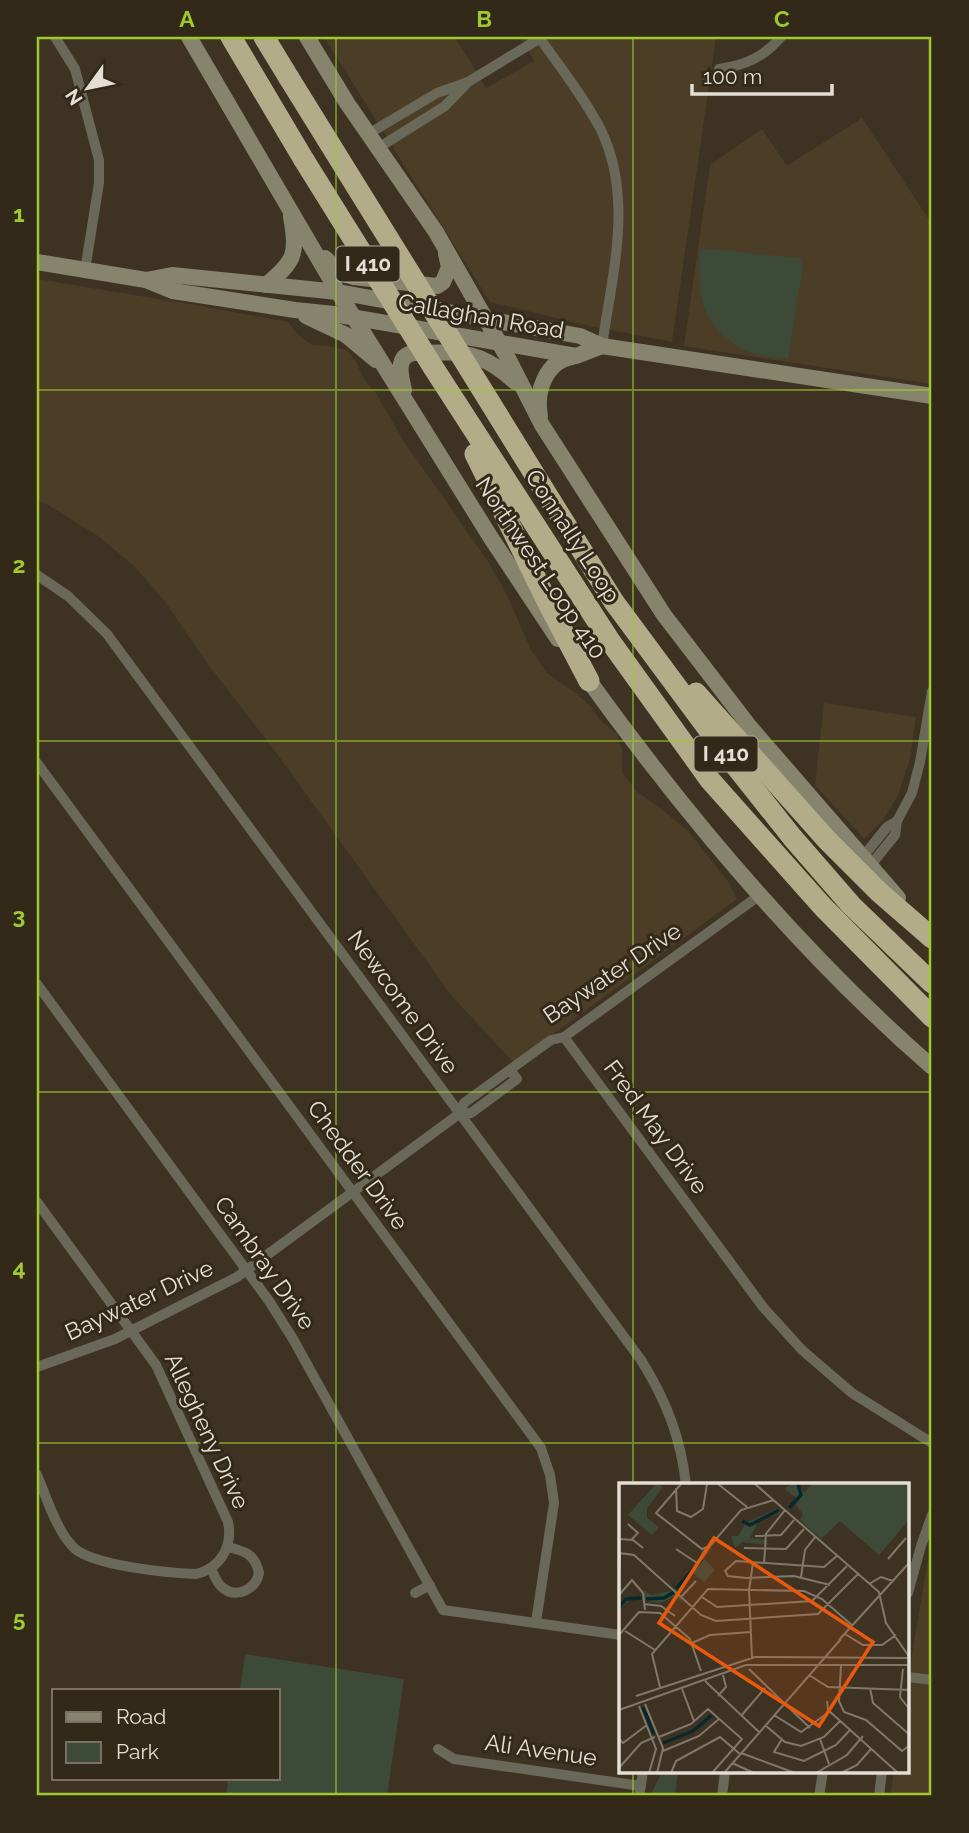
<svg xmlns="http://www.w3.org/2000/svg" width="969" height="1833" font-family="Raleway,sans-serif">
	<rect width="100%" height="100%" fill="#3e3323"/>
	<g fill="#4b3d26">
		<path d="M324 37H455L486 88 534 61 520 37H716L672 342 585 325 490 302Z"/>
		<path d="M862 118 932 224V384L684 346 710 165 762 129 787 166Z"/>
		<path d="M37 279 195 305 288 322 298 335 312 345 329 346 347 350 356 362 365 381 376 393 403 440 489 563 507 595 531 650 547 673 576 693 590 706 602 722 617 734 622 750V772L636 791 659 807 688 831 730 884 737 899 514 1063 451 995 275 751 204 659 164 600 134 566 98 536 48 505 37 500Z"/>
		<path d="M824 703 916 717 910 759 898 795 883 820 864 839 815 785Z"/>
		<path d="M932 1551V1796H890L894 1772H908V1677L927 1565Z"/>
	</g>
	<g fill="#3d4a38">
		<path d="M700 248 799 258 803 265 788 359C778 357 766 357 756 354 746 352 734 345 727 338 697 315 699 283 700 248Z"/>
		<path d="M245 1654 404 1679 387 1796H226L228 1779H278V1691H240Z"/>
		<path d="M662 1772H678L675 1796H650Z"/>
	</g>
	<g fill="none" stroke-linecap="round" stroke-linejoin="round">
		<g stroke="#6a6859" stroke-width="10">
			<path d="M55 37 75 69 99 160V183L85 270"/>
			<path d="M539 37C560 67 584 97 601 130 634 199 612 274 602 346"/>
			<path d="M719 69C746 65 764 57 781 37"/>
			<path d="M368 134 437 93 468 82 542 37"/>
			<path d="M378 148 445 106 466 84"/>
			<path d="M37 575 68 596 107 634 641 1360C666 1400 681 1438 686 1485"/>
			<path d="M37 763 541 1448 550 1475 554 1503 536 1622"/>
			<path d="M862 858 887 827 897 821"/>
			<path d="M870 866 895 835 897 821 912 793 920 762 932 691"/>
			<path d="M37 984 269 1301 293 1339 443 1610 621 1635"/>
			<path d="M564 1037 763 1307 802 1350 852 1393 932 1443"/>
			<path d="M459 1114 471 1113 517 1079 510 1070"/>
			<path d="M37 1202 156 1365 228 1522C233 1546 221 1568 196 1574 169 1573 94 1566 74 1548 56 1530 47 1498 37 1475"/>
			<path d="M37 1367 115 1339 237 1277 459 1114 464 1103 551 1040 564 1037 760 895"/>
			<path d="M211 1568C214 1575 217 1584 223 1588 237 1599 256 1589 259 1573 255 1554 245 1551 228 1547"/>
			<path d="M415 1593 430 1585"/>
			<path d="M908 1593 921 1546 932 1515"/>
			<path d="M908 1677 932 1680"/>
			<path d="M438 1749 454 1759 641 1786"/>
			<path d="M639 1796 643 1772"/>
			<path d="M722 1796 725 1772"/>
			<path d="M819 1796 823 1772"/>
			<path d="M879 1796 882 1772"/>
		</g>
		<g stroke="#87846d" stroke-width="16">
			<path d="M189 37 338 292 491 538 558 639"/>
			<path d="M307 37 347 103 436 232 509 360 542 425 664 615 750 727 898 898"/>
			<path d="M325 258 341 273 353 277 437 286 443 282 449 267 446 254"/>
			<path d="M37 262 146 280 173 291 295 310 334 314 576 356 602 346"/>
			<path d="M146 280 172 275 338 292 580 336 602 346 932 396"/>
			<path d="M266 285C295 261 298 254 291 217"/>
			<path d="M306 316 346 335 376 360"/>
			<path d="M404 390C401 377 395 356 413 353 459 352 480 349 515 382"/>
			<path d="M540 416C535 392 546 361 572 357"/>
			<path d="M584 674C686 816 800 952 932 1067"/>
		</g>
		<g stroke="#b2ac89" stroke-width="21">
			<path d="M231 37 304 160"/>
			<path d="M264 37 289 78"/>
			<path d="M433 367 610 641 710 780 823 907 932 1017"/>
			<path d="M475 454 548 603 589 681"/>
			<path d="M551 501 614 602 734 764 792 837 851 905 932 983"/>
			<path d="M696 693 827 840 879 892 932 938"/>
		</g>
		<g stroke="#b2ac89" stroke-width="21">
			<path d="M289 78 551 501"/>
			<path d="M304 160 433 367"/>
		</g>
	</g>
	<path fill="none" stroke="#9eca2f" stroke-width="2" stroke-opacity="0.55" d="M336 37V1796M633 37V1485M37 390H932M37 741H932M37 1092H932M37 1443H932M633 1772V1796"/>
	<g text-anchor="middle" stroke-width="6" stroke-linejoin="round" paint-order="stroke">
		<g fill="#332919" stroke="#b0a89c" stroke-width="2">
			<rect x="336.5" y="246.5" width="63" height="35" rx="5"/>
			<rect x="694.5" y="736.5" width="63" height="35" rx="5"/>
		</g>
		<g font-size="21" font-weight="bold" fill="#e5ded4">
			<text x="368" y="271">I 410</text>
			<text x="726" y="761">I 410</text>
		</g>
		<g font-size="23" fill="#e5ded4" stroke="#332919">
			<text transform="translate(481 316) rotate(10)" y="8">Callaghan Road</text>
			<text transform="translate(573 536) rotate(57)" y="8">Connally Loop</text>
			<text transform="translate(541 568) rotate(56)" y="8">Northwest Loop 410</text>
			<text transform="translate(612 973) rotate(-34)" y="8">Baywater Drive</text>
			<text transform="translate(403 1002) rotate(54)" y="8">Newcome Drive</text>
			<text transform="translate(656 1127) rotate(54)" y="8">Fred May Drive</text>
			<text transform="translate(358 1165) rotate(54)" y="8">Chedder Drive</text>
			<text transform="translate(265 1263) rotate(55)" y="8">Cambray Drive</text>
			<text transform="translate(139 1300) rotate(-25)" y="8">Baywater Drive</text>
			<text transform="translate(207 1431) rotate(65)" y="8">Allegheny Drive</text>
			<text transform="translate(541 1750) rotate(8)" y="8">Ali Avenue</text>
		</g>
	</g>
	<g transform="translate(619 1483)">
		<rect width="290" height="290" fill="#3e3323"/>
		<path d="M37 1 44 4 28 25V35L40 44 33 52 9 32ZM171 1H180L185 10 193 1H290V37L260 72 221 38 202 56 181 37 184 31 176 21 169 28 177 15 166 6ZM159 25 162 29 139 39 131 55 147 57 149 62 123 59 116 65 112 53H119L127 40ZM93 64 85 76 96 87 85 99 74 90 57 109 65 120 56 114 41 120 12 116 0 126 7 114H25V107L32 112 53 108 79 80 83 67Z" fill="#3d4a38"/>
		<path fill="none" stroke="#06292d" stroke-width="3.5" d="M170 25 182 12 179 1M123 38 131 42 160 27M57 106 83 76M27 116 45 115 55 109M0 124 7 116 23 115M24 224 35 251M44 260 74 248 93 232"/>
		<path fill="none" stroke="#81776a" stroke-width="2" d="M62 1 37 30 83 66 91 63 122 27 155 17M99 1 128 24M136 1 260 109 267 140 291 175M57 5 58 28 72 34 84 26 88 1M9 41 19 50 13 56M136 53 162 52 175 37M0 56 14 57 24 65M125 65 167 66 185 46M57 66 78 80M0 70 15 72 82 132 97 138 199 131 240 90M269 76 287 55M145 81 147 51 166 27M0 93 1 70M182 94 186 67 197 53M250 101 262 94 274 98M211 102 175 93 127 95 109 93 106 88 117 78 205 84 219 72M0 112 13 97 24 110 26 127M62 114 77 98M83 114 98 124 193 118 228 83M25 121 42 123 56 133M6 148 36 167M226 151 244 162H263L277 152M0 152 20 129 41 130 71 156 82 188M220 157 291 79M73 160 91 152 132 149M133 175 130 107 134 80M222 183 220 218 225 229 247 237 283 268 291 262M130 186 191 245M284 186 281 214 291 227M190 192 209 204 291 207M86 198 140 249M41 204 33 171 89 106 185 108 203 116 234 143M251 205 254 220 291 252M63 206 75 238M17 213 136 174 291 175M99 213 107 204 104 192M208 218 209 227 279 290M26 221 44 265 38 290M20 223 37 266 30 290M0 227 127 182H291M155 232 182 249 210 229M122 233 146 205M146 242 166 259 182 263 205 254 221 238M40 254 72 241 89 226 123 256 93 290M0 256 4 260 28 242M163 256 155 269 185 278 217 262 231 247M201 256 210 281M44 268 80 253 100 236M122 270 176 290M113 280 135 290M0 285 22 260 36 254M52 290 57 278 101 254 121 271M105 290 222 156M197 290 228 272 244 253M222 290 238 282 252 266"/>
		<path fill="#e8590c" fill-opacity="0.15" stroke="#e8590c" stroke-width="3.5" d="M95 55 254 159 200 243 40 140Z"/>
		<rect width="290" height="290" fill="none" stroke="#e5ded4" stroke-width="3.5"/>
	</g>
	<rect width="969" height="1833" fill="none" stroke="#332919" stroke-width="77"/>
	<rect x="52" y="1689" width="228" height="91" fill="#332919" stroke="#7a7164" stroke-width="2"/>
	<rect x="66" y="1712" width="35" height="10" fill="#87846d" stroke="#7a7164" stroke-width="2"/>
	<text x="116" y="1724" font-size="21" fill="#e5ded4">Road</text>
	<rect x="66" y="1742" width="35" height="21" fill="#3d4a38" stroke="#7a7164" stroke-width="2"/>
	<text x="116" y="1759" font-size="21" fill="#e5ded4">Park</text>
	<g transform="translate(88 88) rotate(237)" stroke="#332919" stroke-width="5" paint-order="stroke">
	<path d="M0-5L12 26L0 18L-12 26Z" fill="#e5ded4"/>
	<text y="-10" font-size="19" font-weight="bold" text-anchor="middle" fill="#e5ded4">N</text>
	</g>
	<path d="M692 84v10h140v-10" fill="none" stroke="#e5ded4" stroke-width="3.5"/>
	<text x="703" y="84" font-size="21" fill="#e5ded4" stroke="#332919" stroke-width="5" paint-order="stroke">100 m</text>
	<rect x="38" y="38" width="892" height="1756" fill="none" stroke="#9eca2f" stroke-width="2.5"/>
	<g font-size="23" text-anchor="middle" font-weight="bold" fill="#9eca2f">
		<text x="187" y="27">A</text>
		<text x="484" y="27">B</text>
		<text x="782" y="27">C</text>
		<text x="19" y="222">1</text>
		<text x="19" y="573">2</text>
		<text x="19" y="924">3</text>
		<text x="19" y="1276">4</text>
		<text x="19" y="1627">5</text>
	</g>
</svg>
